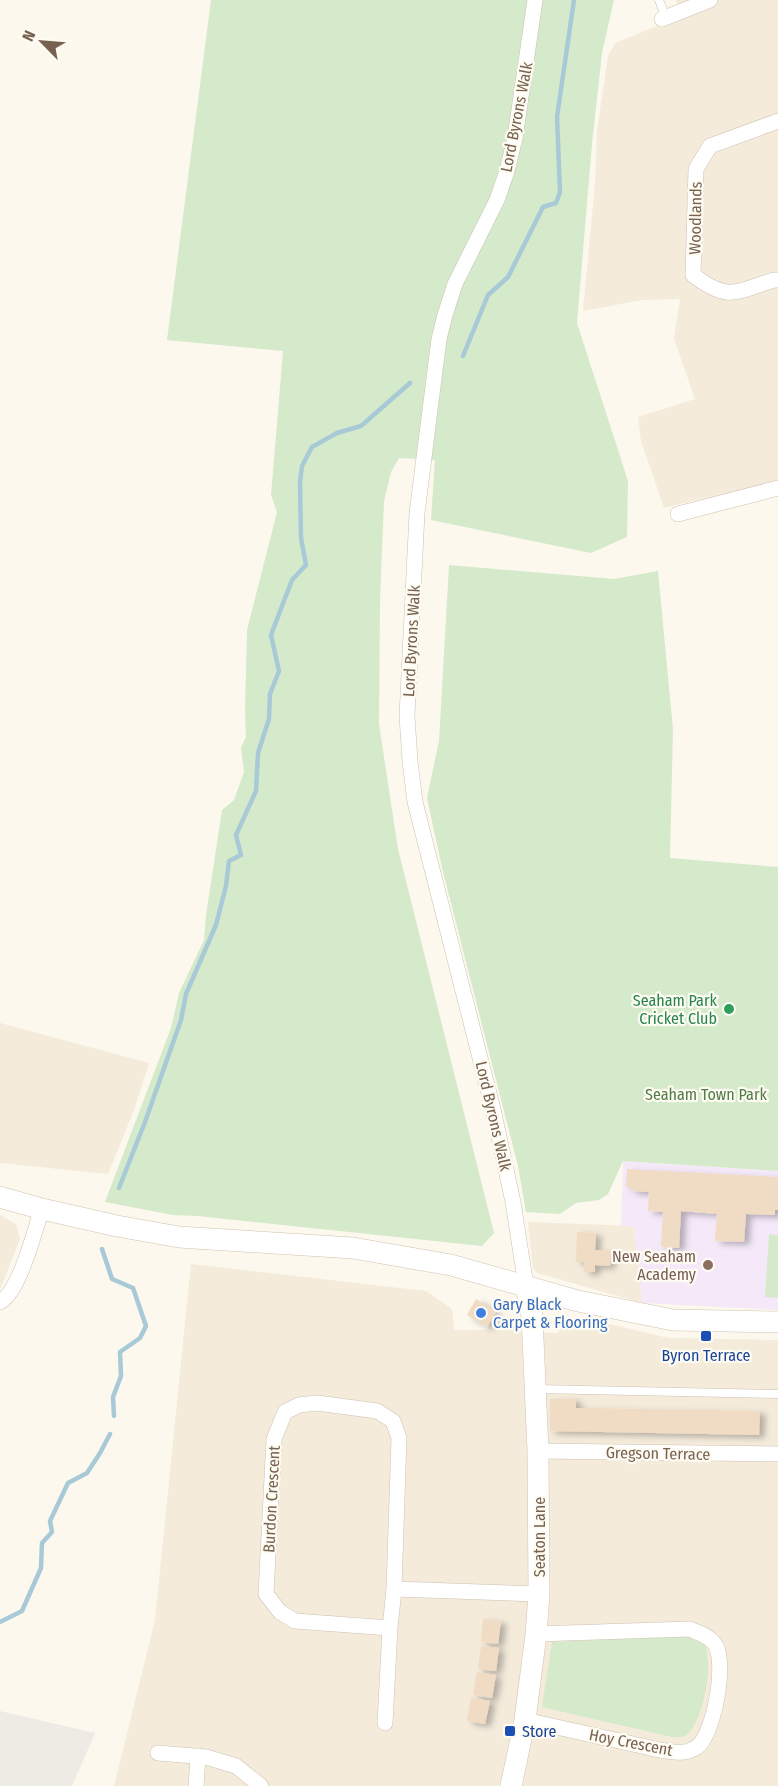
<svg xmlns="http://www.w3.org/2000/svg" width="778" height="1786" font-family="'Fira Sans Condensed',sans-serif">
	<defs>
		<filter id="shadow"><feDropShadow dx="5.5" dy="3" stdDeviation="3" flood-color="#0004"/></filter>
	</defs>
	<rect width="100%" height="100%" fill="#fcf8ed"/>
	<g fill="#f4ebdb">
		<path d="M676 0H778V480L664 508 641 441 638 417 695 399 674 339 680 299 642 300 583 311 595 184 597 131 608 56 615 43 682 16Z"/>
		<path d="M0 1023 149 1063 134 1110 108 1174 0 1163Z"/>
		<path d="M0 1215 16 1224 20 1239 0 1290Z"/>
		<path d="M528 1222 634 1226 642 1303 537 1273 533 1269Z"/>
		<path d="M191 1264 426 1291 452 1309 454 1330H487L495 1316 512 1320 519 1332 557 1333 562 1327 589 1319 668 1338 778 1340V1786H114L155 1620Z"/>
	</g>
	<path fill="#eeeae4" d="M0 1711 95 1733 72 1786H0Z"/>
	<path fill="#f5e9f9" d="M623 1161 778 1171V1310L642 1303 634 1227 621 1226Z"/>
	<g fill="#d4eacb">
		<path d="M211 0H614L602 53 592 144 577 323 628 481 627 537 591 553 431 520 435 460 399 458 391 472 384 501 380 602 379 724 398 849 494 1233 482 1246 198 1216 173 1215 105 1202 171 1028 179 993 204 940 206 915 222 810 234 800 244 772 241 747 246 737 245 711 247 630 277 512 271 495 283 351 167 340Z"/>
		<path d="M449 565 614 579 658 571 673 729 670 858 778 867V1171L623 1161 608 1194 599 1200 576 1203 560 1214 526 1212 518 1166 442 868 427 798 439 741Z"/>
		<path d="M769 1234 778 1235V1298L765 1297Z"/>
		<path d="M684 1636 694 1637 706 1645C707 1655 709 1664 708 1674 707 1689 699 1727 686 1735 682 1738 677 1737 672 1737L542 1707 552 1642Z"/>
	</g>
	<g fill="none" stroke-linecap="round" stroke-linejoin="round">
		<g stroke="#a8cad7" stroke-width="4.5">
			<path d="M463 356 488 295 508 277 543 207 556 203 560 192 557 117 574 0"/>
			<path d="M119 1188 145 1122 181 1020 186 994 216 925 226 886 229 861 241 855 236 835 256 791 258 753 269 719 270 694 279 671 271 635 292 580 306 565 301 538 300 482 302 466 312 447 337 433 361 426 410 383"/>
			<path d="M102 1249 112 1279 133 1288 146 1326 140 1338 120 1352 121 1376 113 1397 114 1416"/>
			<path d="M0 1622 22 1611 41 1568 42 1543 52 1532 50 1521 68 1483 87 1473 100 1453 110 1434"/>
		</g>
	</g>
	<g fill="#f0dbc5" filter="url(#shadow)">
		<path d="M627 1169 778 1177V1210H775V1215L746 1214 744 1242 715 1241 717 1214 681 1211 679 1248 661 1247 663 1212 648 1211 649 1192 631 1191 632 1187H626Z"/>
		<path d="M577 1232 596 1233 595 1250 611 1251 610 1266 595 1265V1272H584V1262H576Z"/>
		<path d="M476 1299 496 1312 487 1327 467 1315Z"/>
		<path d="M550 1399H576V1408L760 1411 759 1435 550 1431Z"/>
		<path d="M483 1619 501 1621 498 1644 481 1642Z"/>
		<path d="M481 1646 499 1648 496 1671 478 1669Z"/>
		<path d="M477 1672 496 1675 492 1698 473 1695Z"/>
		<path d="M471 1698 490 1701 485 1724 467 1721Z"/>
	</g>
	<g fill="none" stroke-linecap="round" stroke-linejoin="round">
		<g stroke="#cec1b1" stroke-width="9">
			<g id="service">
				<path d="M659 0 666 18"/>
				<path d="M536 1389 778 1394"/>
			</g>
		</g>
		<g stroke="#cec1b1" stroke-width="16">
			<g id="minor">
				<path d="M662 19 710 0"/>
				<path d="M778 121 710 146 696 169 693 275C729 302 735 292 774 280H778"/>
				<path d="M678 514 778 488"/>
				<path d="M526 1286 513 1202 493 1109 415 802 410 761 407 716 417 513 439 339 445 315 455 284 497 200 507 171 515 138 535 0"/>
				<path d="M0 1302C20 1291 34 1232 42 1209"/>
				<path d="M538 1451 778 1454"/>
				<path d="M394 1589 539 1594"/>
				<path d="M525 1720C561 1728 597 1736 633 1744 647 1747 670 1754 684 1752 687 1752 694 1749 697 1747 714 1735 728 1659 714 1643 708 1635 698 1633 690 1629L536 1634"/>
				<path d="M385 1723 390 1628 295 1621 280 1612 266 1594 274 1439 285 1412 299 1405 317 1403 377 1411 393 1421 399 1438 394 1589 390 1628"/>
				<path d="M158 1753 206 1757 236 1766 261 1786"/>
				<path d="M196 1786 198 1756"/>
			</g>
		</g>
		<g stroke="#d1c2b0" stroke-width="22">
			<g id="secondary">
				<path d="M0 1197 42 1209 117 1226 179 1237 353 1248 451 1265 578 1301 673 1320 778 1322"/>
				<path d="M511 1786 525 1720 536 1634 539 1594 538 1451 532 1316 526 1286"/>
			</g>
		</g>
		<use href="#service" stroke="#fff" stroke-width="8"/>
		<use href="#minor" stroke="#fff" stroke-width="15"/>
		<use href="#secondary" stroke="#fff" stroke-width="21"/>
	</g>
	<circle fill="#2e9e5b" stroke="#fefbf3" stroke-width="2" cx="729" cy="1009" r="6"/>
	<circle fill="#8d6e63" stroke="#fefbf3" stroke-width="2" cx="708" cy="1265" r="6"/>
	<circle fill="#3f7fe0" stroke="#fefbf3" stroke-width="2" cx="481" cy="1313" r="6"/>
	<g fill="#1a4fb4" stroke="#fefbf3" stroke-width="2">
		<rect x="700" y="1330" width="12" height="12" rx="3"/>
		<rect x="504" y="1725" width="12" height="12" rx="3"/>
	</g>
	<g text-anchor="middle" stroke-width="4.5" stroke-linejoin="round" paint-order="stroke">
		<g font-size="16" fill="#77624f" stroke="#fefbf3">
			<text transform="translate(516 117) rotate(-79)" y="6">Lord Byrons Walk</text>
			<text transform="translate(695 218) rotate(-89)" y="6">Woodlands</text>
			<text transform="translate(411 641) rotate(-87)" y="6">Lord Byrons Walk</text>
			<text transform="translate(494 1116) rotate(77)" y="6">Lord Byrons Walk</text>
			<text transform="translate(658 1453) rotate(1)" y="6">Gregson Terrace</text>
			<text transform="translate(271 1499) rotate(-87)" y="6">Burdon Crescent</text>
			<text transform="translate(539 1537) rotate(-90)" y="6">Seaton Lane</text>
			<text transform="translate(631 1742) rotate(11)" y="6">Hoy Crescent</text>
		</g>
		<g font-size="16" fill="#27864d" stroke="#fefbf3" text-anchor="end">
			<text x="717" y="1006">Seaham Park<tspan x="717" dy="18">Cricket Club</tspan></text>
		</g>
		<g font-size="16" fill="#517c48" stroke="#fefbf3">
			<text x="706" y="1100">Seaham Town Park</text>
		</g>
		<g font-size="16" fill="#785e54" stroke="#fefbf3" text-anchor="end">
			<text x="696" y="1262">New Seaham<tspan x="696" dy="18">Academy</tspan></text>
		</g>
		<g font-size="16" fill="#366cbe" stroke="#fefbf3" text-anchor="start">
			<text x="493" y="1310">Gary Black<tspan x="493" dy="18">Carpet &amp; Flooring</tspan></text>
		</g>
		<g font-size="16" fill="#164399" stroke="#fefbf3">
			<text x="706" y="1361">Byron Terrace</text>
			<text x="522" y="1737" text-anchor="start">Store</text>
		</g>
	</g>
	<g transform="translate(42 42) rotate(295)" stroke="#fefbf3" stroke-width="4.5" paint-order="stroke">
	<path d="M0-4.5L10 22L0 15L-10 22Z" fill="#77624f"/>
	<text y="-9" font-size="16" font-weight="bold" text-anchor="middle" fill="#77624f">N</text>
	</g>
</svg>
